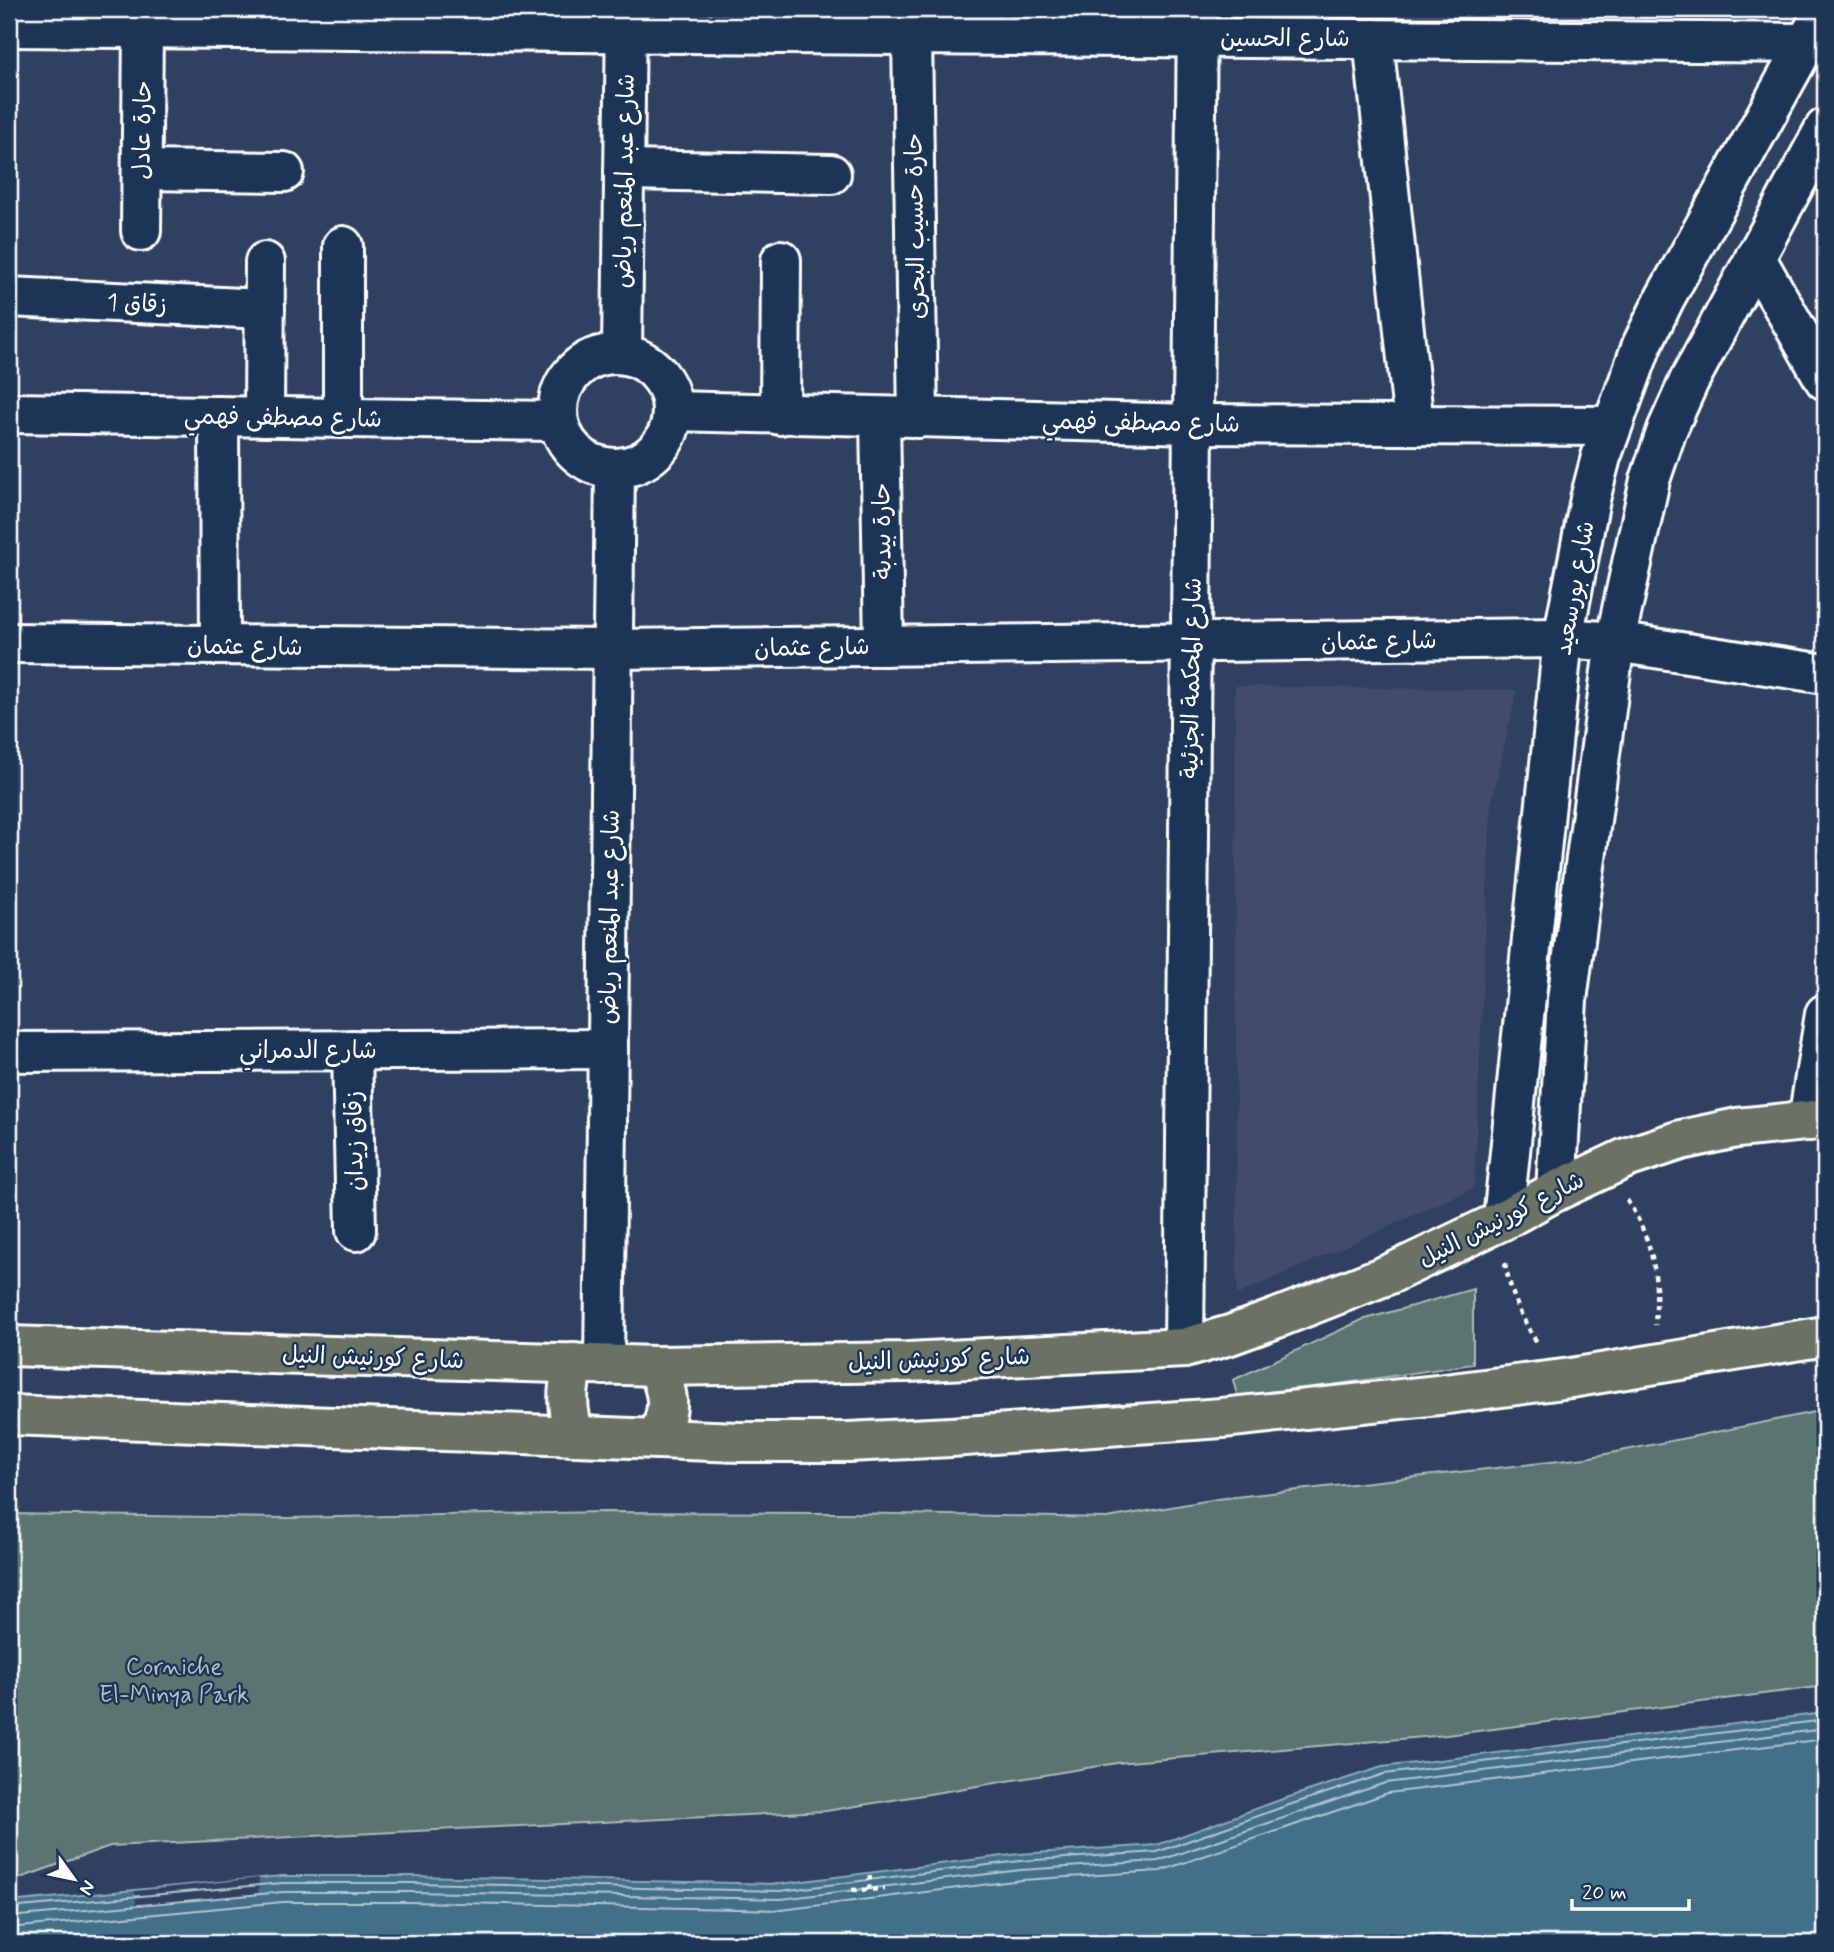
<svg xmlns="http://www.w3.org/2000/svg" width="1834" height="1952" font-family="Mynerve,'Playpen Sans Arabic',sans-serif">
	<rect width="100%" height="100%" fill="#304061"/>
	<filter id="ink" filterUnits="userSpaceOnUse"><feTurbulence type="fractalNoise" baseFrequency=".0143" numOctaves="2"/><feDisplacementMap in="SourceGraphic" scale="14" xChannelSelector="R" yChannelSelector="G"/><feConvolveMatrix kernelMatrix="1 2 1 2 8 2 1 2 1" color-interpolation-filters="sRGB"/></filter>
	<g filter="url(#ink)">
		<g fill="#424c6b">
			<path d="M1204 9H1670L1669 41 1203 32Z"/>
			<path d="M1235 686 1517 690 1491 805 1474 1188 1237 1295Z"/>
		</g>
		<g fill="#5a7471" stroke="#acbab8" stroke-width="2">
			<path d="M1473 1289V1364L1238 1399 1233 1380 1362 1320Z"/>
			<path d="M1825 1410V1686L1447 1735 1117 1763 826 1811 110 1846 9 1882V1514L288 1518 603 1512 844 1513 1107 1518 1217 1499 1586 1458Z"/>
		</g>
		<path fill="#436f89" stroke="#8ea9b8" stroke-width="2" d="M1825 1713V1943H9V1902L282 1876H410L780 1884 1019 1854 1157 1845 1280 1800 1382 1767Z"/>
		<path fill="#304061" d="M259 1878 258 1894 136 1907 135 1891Z"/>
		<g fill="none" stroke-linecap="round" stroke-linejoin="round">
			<g stroke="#b4c5d0" stroke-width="2">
				<path d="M9 1908 282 1883H410L780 1891 1020 1861 1157 1852 1283 1807 1384 1774 1825 1720"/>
				<path d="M9 1917 283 1892H410L781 1899 1021 1870 1158 1861 1385 1783 1825 1729"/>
				<path d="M9 1928 283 1902H410L781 1910 1022 1880 1160 1871 1388 1793 1825 1739"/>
			</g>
			<g stroke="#fff" stroke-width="44">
				<g id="street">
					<path d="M9 27 1805 43"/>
					<path d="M912 35 918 418"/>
					<path d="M1373 39 1414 425"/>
					<path d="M142 170 284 172"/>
					<path d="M624 170 831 174"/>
					<path d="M141 231 143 29"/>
					<path d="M343 246V418"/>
					<path d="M1755 257 1825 380"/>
					<path d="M9 297 265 309"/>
					<path d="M622 353 626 9"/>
					<circle cx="615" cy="411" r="57"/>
					<path d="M672 411 1194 424 1611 426"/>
					<path d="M9 413 558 421"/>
					<path d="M780 415 781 260"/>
					<path d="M219 416 220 645"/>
					<path d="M264 417 265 262"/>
					<path d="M880 417 884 646"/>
					<path d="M9 643 613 649 1563 638 1615 642 1825 674"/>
					<path d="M352 1050 356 1231"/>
					<path d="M9 1052 608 1049"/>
					<path d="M1808 1121 1825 1014"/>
					<path d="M1184 1348 1197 9"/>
					<path d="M604 1365 615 468"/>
				</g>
			</g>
			<g stroke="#fff" stroke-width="44">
				<g id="secondary">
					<path d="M1556 1191 1567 1000 1615 642 1650 480 1667 430 1689 381 1825 128"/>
					<path d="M1503 1220 1563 638 1590 499 1601 457 1642 345 1665 298 1825 9"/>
				</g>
			</g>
			<g stroke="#fff" stroke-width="44">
				<g id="primary">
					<path d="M9 1346 657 1366 908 1362 1184 1348 1230 1335 1277 1318 1392 1273 1503 1220 1556 1191 1626 1158 1681 1140 1737 1128 1825 1119"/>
					<path d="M574 1363C566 1390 566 1410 575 1436"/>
					<path d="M9 1415 740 1442H848L951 1437 1222 1418 1438 1395 1571 1378 1825 1336"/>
					<path d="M657 1439C671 1408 670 1397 657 1366"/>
				</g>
			</g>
			<g stroke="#fff" stroke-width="4.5" stroke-dasharray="5 5" stroke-linecap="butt">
				<path d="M1627 1200C1654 1243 1659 1276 1655 1325"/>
				<path d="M1505 1263C1511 1294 1521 1319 1539 1345"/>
				<path d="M852 1890 885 1889"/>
				<path d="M869 1890 870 1873"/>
			</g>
			<use href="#street" stroke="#1d3557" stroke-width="38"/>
			<use href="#secondary" stroke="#1d3557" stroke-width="38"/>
			<use href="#primary" stroke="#6a7266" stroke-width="38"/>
		</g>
	</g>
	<g text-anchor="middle" stroke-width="5" stroke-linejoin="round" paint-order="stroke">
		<g font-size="24" fill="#fff" stroke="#1d3557">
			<text x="1285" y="46">شارع الحسين</text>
			<text transform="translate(142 130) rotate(-89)" y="8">حارة عادل</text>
			<text transform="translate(624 181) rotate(-89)" y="8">شارع عبد المنعم رياض</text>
			<text transform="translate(915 226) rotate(-91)" y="8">حارة حسيب البحرى</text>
			<text transform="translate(137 303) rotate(3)" y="8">زقاق 1</text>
			<text transform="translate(283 417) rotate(1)" y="8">شارع مصطفى فهمي</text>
			<text transform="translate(1141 422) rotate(1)" y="8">شارع مصطفى فهمي</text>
			<text transform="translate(882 531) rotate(-91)" y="8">حارة بيدبة</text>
			<text transform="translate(1574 588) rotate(-80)" y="8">شارع بورسعيد</text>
			<text transform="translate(1379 641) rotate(-1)" y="8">شارع عثمان</text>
			<text transform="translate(245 646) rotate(1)" y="8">شارع عثمان</text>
			<text transform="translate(812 647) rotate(-1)" y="8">شارع عثمان</text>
			<text transform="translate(1191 678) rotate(-89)" y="8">شارع المحكمة الجزئية</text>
			<text transform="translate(609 917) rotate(-89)" y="8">شارع عبد المنعم رياض</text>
			<text x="308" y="1058">شارع الدمراني</text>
			<text transform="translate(354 1141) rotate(-91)" y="8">زقاق زيدان</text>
			<text transform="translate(1501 1219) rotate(-27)" y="8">شارع كورنيش النيل</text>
			<text transform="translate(373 1357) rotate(2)" y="8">شارع كورنيش النيل</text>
			<text transform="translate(939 1359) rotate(-2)" y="8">شارع كورنيش النيل</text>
		</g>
		<g font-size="24" fill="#b5c0bf" stroke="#1d3557">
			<text x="174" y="1674">Corniche<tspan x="174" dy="28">El-Minya Park</tspan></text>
		</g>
	</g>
	<rect width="1834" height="1952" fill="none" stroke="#1d3557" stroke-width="35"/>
	<rect x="18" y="18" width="1799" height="1917" fill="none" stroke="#fff" stroke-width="2.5" filter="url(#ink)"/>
	<g transform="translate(74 1879) rotate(123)" stroke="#1d3557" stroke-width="5" paint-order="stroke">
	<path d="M0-5L12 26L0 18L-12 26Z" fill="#ffffff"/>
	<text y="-10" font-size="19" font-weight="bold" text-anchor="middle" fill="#ffffff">N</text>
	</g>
	<path d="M1572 1899v10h117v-10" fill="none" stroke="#ffffff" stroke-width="3.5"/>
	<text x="1582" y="1899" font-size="21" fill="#ffffff" stroke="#1d3557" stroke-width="5" paint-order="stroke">20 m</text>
</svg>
